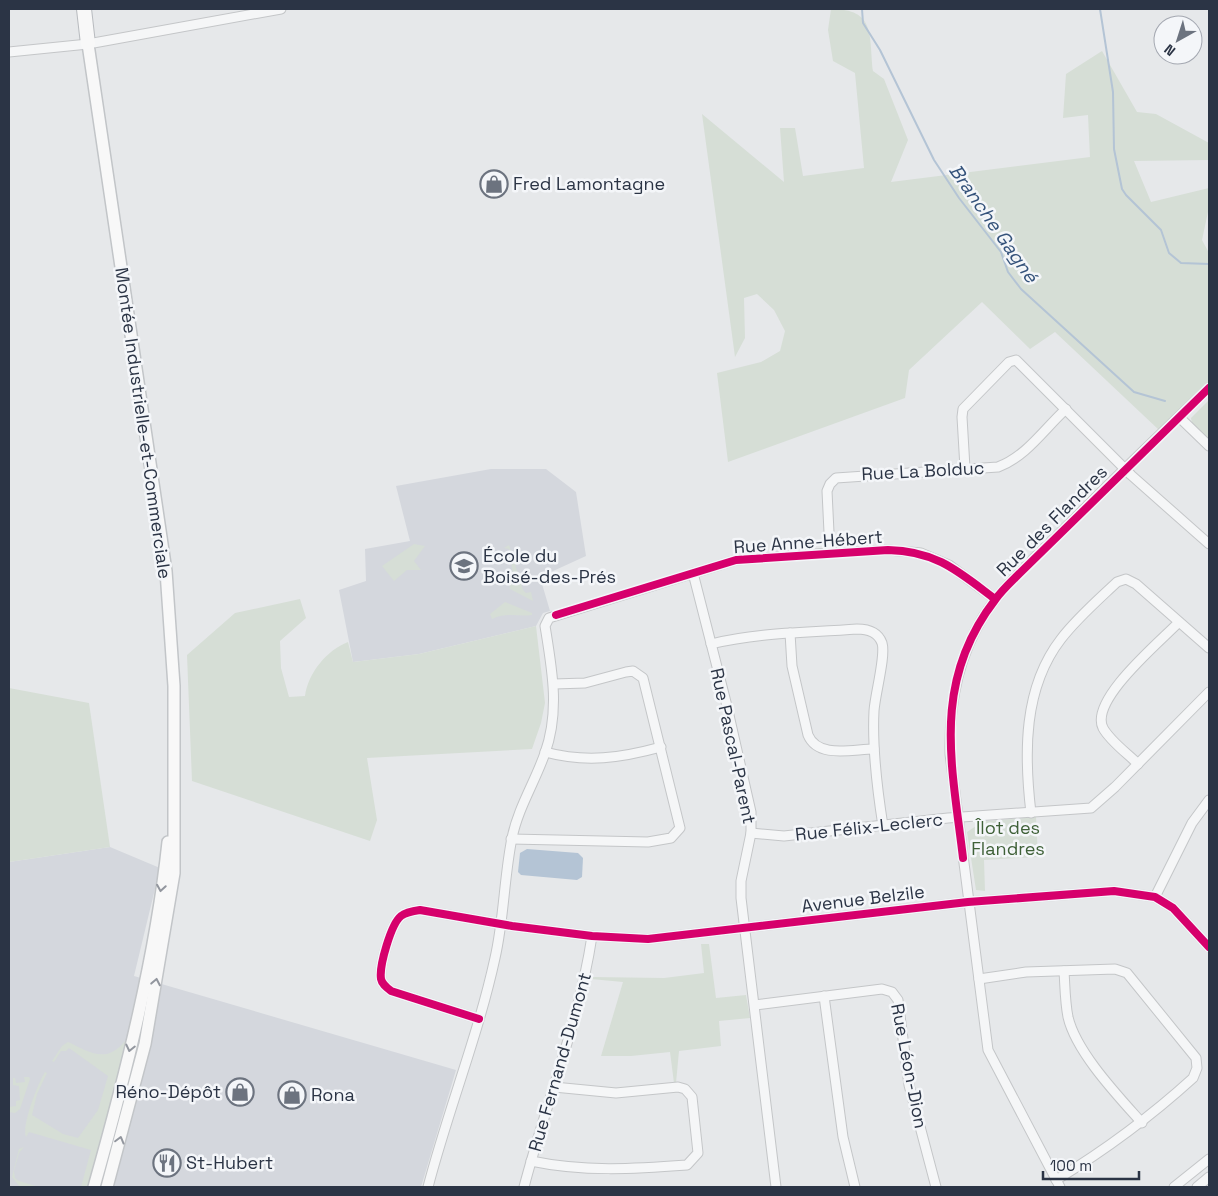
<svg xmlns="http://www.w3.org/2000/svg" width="1218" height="1196" font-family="'Space Grotesk',sans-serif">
	<rect width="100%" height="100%" fill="#e6e8ea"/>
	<g fill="#d4d7dd">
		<path d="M491 469H546L576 492 586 556 540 577 550 611 543 613 536 626 419 654 353 662 339 590 366 581 365 549 410 541 396 486Z"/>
		<path d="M110 847 160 868 134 976 456 1070 421 1187H9V862Z"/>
	</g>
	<g fill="#d6ded6">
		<path d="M831 9C876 9 869 35 873 71L884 79 908 140 891 182 1090 157 1088 115 1063 118 1066 74 1102 51 1137 112 1156 114 1209 143V160L1134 161 1151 202 1209 188V207L1202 240 1209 253V382L1159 430 1055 332 1030 349 982 302 909 370 905 398 728 462 717 373 761 362 780 351 785 331 774 310 757 294 744 298 745 338 735 357 702 114 784 182 780 128H795L803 176 864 168 855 73 833 61 828 30Z"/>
		<path d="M1209 400V440L1192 423 1191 418Z"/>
		<path d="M414 544 425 546 414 561 421 570H407L394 581 382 566Z"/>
		<path d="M509 545 523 590 526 593 531 592 533 601 510 589 509 583 514 581 509 549 504 548Z"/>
		<path d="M300 599 306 618 280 641 281 668 289 697 305 696C308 673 327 650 348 642L353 662 419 654 536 626 545 703 541 723 532 749 367 758 377 820 370 841 192 781 187 655 235 613Z"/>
		<path d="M505 602 532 613V615C518 617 506 612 492 619L490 614Z"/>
		<path d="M9 688 89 703 110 847 9 862Z"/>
		<path d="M1036 817 1038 857 984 860 985 891 976 890 967 832 976 826 975 822Z"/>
		<path d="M701 944H709L716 998 746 995 750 1018 719 1021 721 1046 679 1051 676 1083H674L670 1052 631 1056H601L623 982 591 979 592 977 664 978 704 973Z"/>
		<path d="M125 1041 127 1042 123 1058 89 1187H81L91 1150 29 1132 26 1137C21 1126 38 1083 45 1072L47 1073 37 1094 32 1115 63 1134 78 1138 98 1110 108 1076 69 1048 66 1051H61L54 1062 52 1061 62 1046 68 1042C88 1051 106 1065 125 1041Z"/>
		<path d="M24 1077H29L30 1079 20 1109 15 1113 9 1112V1107L16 1106V1101L20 1100 19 1086 13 1085V1078H15L16 1083 25 1082Z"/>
		<path d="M24 1147 19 1153 14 1171 15 1178 19 1181 39 1187H20L12 1177 19 1149Z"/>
	</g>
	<path fill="#b4c4d5" d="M527 849 578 853 583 858 582 877 577 880 521 875 518 872 520 853Z"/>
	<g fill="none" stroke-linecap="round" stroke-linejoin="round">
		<g stroke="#b4c4d5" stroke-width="2">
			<path d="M862 9 863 23 880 50 934 160 959 198 1001 252 1008 272 1021 289 1134 392 1165 401"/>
			<path d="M1100 9 1113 92 1114 149 1122 189 1126 195 1161 230 1169 253 1181 263 1209 264"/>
		</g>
		<g stroke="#c4c6c8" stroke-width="11">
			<g id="minor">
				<path d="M9 52 88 44 281 9"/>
				<path d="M1179 417 1209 446"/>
				<path d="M965 468 962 417 963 409 1009 362 1016 360 1131 475 1209 544"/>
				<path d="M830 553 827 491 830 484 836 478 998 467C1027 456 1044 429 1066 409"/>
				<path d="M693 573 726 702 751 812V833L741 881V898L776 1187"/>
				<path d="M790 633 792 666 808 735C818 759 853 749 874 749"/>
				<path d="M711 644C759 632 808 633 857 629 868 629 878 632 882 643 886 656 875 694 874 711 872 749 877 788 883 826"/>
				<path d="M545 752C586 763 621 758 661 747"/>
				<path d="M1138 764C1128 754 1110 741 1103 728 1089 700 1161 641 1179 622"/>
				<path d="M1031 813C1024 754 1023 688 1061 639 1077 618 1098 600 1117 582L1126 579 1136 584 1209 648"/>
				<path d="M751 833 784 836 948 818 1091 808 1115 787 1209 692"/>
				<path d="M511 839 648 842 671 838 680 828 643 678 633 671 626 672 585 683 554 684"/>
				<path d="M1155 897 1192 823 1209 800"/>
				<path d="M1064 971C1065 986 1065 1002 1068 1017 1076 1052 1118 1096 1142 1123"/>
				<path d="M979 979 1026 972 1115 969 1127 973 1196 1058 1197 1068 1193 1078C1149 1118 1107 1149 1056 1180"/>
				<path d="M824 996 843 1137 855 1187"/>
				<path d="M755 1005 882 989 892 992 898 1000 909 1085 936 1187"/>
				<path d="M479 1019 391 991C386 987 382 984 381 979 379 966 391 924 401 916 406 912 413 911 420 910L512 926 592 936 648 939 968 902 1114 891 1155 897 1173 908 1209 947"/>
				<path d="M531 1161C583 1172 634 1169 687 1165L698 1153 692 1097 685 1089 678 1087 616 1093 554 1087"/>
				<path d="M428 1187C448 1110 478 1036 495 958 504 919 504 877 512 838 518 808 535 782 545 753 560 711 552 669 545 626L549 618 736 560 830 553 888 550 921 553 949 565 995 599"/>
				<path d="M524 1187C546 1103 579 1022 592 936"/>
				<path d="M1060 1187 988 1050 950 754C949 705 957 659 983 617 1003 585 1034 559 1060 533 1109 484 1159 435 1209 388"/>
				<path d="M1174 1187 1209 1159"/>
				<path d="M1197 1187 1209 1177"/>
			</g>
		</g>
		<g stroke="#c2c5c8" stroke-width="14">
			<g id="major">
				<path d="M88 44 166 571 174 686V873L145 1044 107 1187"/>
				<path d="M94 1187C125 1077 156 956 168 842"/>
			</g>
		</g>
		<g stroke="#b8bbbf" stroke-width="16">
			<path id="highway" d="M84 9 88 44"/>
		</g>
		<use href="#minor" stroke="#f5f6f7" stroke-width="9"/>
		<use href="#major" stroke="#f8f8f8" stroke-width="11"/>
		<use href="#highway" stroke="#f8f8f8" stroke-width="14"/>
		<g stroke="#f4f6f9" stroke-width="11">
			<g id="cycleway">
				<path d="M556 615 736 560 888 550C937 551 959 572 995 599"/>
				<path d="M963 858C952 765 931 683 995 600 1002 590 1012 581 1021 572L1209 388"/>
				<path d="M479 1019 391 991C386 987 382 984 381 979 379 966 391 924 401 916 406 912 413 911 420 910L512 926 592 936 648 939 968 902 1114 891 1155 897 1173 908 1209 947"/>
			</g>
		</g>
		<use href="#cycleway" stroke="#d6006c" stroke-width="8"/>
	</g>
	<defs><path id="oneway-chevron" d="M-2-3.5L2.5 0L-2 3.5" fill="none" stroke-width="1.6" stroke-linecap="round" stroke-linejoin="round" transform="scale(1.25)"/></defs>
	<g stroke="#92969e">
		<use href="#oneway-chevron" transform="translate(161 888) rotate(99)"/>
		<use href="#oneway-chevron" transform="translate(156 982) rotate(-79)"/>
		<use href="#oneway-chevron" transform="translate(130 1048) rotate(103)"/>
		<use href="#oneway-chevron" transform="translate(120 1140) rotate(-75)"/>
	</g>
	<defs>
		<g id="shop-ring" transform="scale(1.4375)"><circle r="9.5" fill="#f4f6f9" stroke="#6c737f" stroke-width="1.5"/><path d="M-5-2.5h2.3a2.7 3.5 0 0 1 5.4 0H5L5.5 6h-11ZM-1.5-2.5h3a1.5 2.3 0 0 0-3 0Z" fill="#6c737f"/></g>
		<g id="school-ring" transform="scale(1.4375)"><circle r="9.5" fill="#f4f6f9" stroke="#6c737f" stroke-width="1.5"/><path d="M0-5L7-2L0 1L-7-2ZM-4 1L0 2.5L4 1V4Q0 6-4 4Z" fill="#6c737f"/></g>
		<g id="restaurant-ring" transform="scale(1.4375)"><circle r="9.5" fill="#f4f6f9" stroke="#6c737f" stroke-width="1.5"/><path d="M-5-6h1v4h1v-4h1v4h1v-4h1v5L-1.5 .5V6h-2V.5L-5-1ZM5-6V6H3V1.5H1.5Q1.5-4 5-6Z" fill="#6c737f"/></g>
	</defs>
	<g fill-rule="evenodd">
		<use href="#shop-ring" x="494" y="184"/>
		<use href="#school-ring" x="464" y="566"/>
		<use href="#shop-ring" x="240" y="1092"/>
		<use href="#shop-ring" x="292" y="1095"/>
		<use href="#restaurant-ring" x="167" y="1163"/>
	</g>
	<g text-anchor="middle" stroke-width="5" stroke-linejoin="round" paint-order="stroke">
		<g font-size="18" fill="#2b3445" stroke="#f4f6f9" text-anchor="start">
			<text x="513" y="190">Fred Lamontagne</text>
			<text x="483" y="562">École du<tspan x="483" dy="21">Boisé-des-Prés</tspan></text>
			<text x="221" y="1098" text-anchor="end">Réno-Dépôt</text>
			<text x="311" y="1101">Rona</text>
			<text x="186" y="1169">St-Hubert</text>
		</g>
		<g font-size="18" fill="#2b3445" stroke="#f4f6f9">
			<text transform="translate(143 423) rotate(82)" y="6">Montée Industrielle-et-Commerciale</text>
			<text transform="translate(923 471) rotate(-3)" y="6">Rue La Bolduc</text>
			<text transform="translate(1052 521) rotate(-45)" y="6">Rue des Flandres</text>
			<text transform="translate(808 542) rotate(-4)" y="6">Rue Anne-Hébert</text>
			<text transform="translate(733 746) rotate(78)" y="6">Rue Pascal-Parent</text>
			<text transform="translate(869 827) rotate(-6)" y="6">Rue Félix-Leclerc</text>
			<text transform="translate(863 899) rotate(-7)" y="6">Avenue Belzile</text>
			<text transform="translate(560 1062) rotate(-74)" y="6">Rue Fernand-Dumont</text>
			<text transform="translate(909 1066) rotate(79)" y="6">Rue Léon-Dion</text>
		</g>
		<g font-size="18" fill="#3f6138" stroke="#f4f6f9">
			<text x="1008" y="834">Îlot des<tspan x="1008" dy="21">Flandres</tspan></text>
		</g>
		<g font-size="19" font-style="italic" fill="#34527a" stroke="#f4f6f9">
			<text transform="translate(994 223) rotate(55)" y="7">Branche Gagné</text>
		</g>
	</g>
	<rect width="1218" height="1196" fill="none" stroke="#2b3445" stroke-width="20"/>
	<g transform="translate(1178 40) rotate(219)"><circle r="24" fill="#f4f6f9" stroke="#a4a8b1"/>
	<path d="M0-4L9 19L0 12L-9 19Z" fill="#6c737f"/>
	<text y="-8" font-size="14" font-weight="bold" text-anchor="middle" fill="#2b3445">N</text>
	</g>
	<path d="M1043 1171v8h96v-8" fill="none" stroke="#2b3445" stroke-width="2.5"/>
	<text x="1050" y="1171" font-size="15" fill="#2b3445" stroke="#f4f6f9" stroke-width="4" paint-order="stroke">100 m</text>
</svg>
